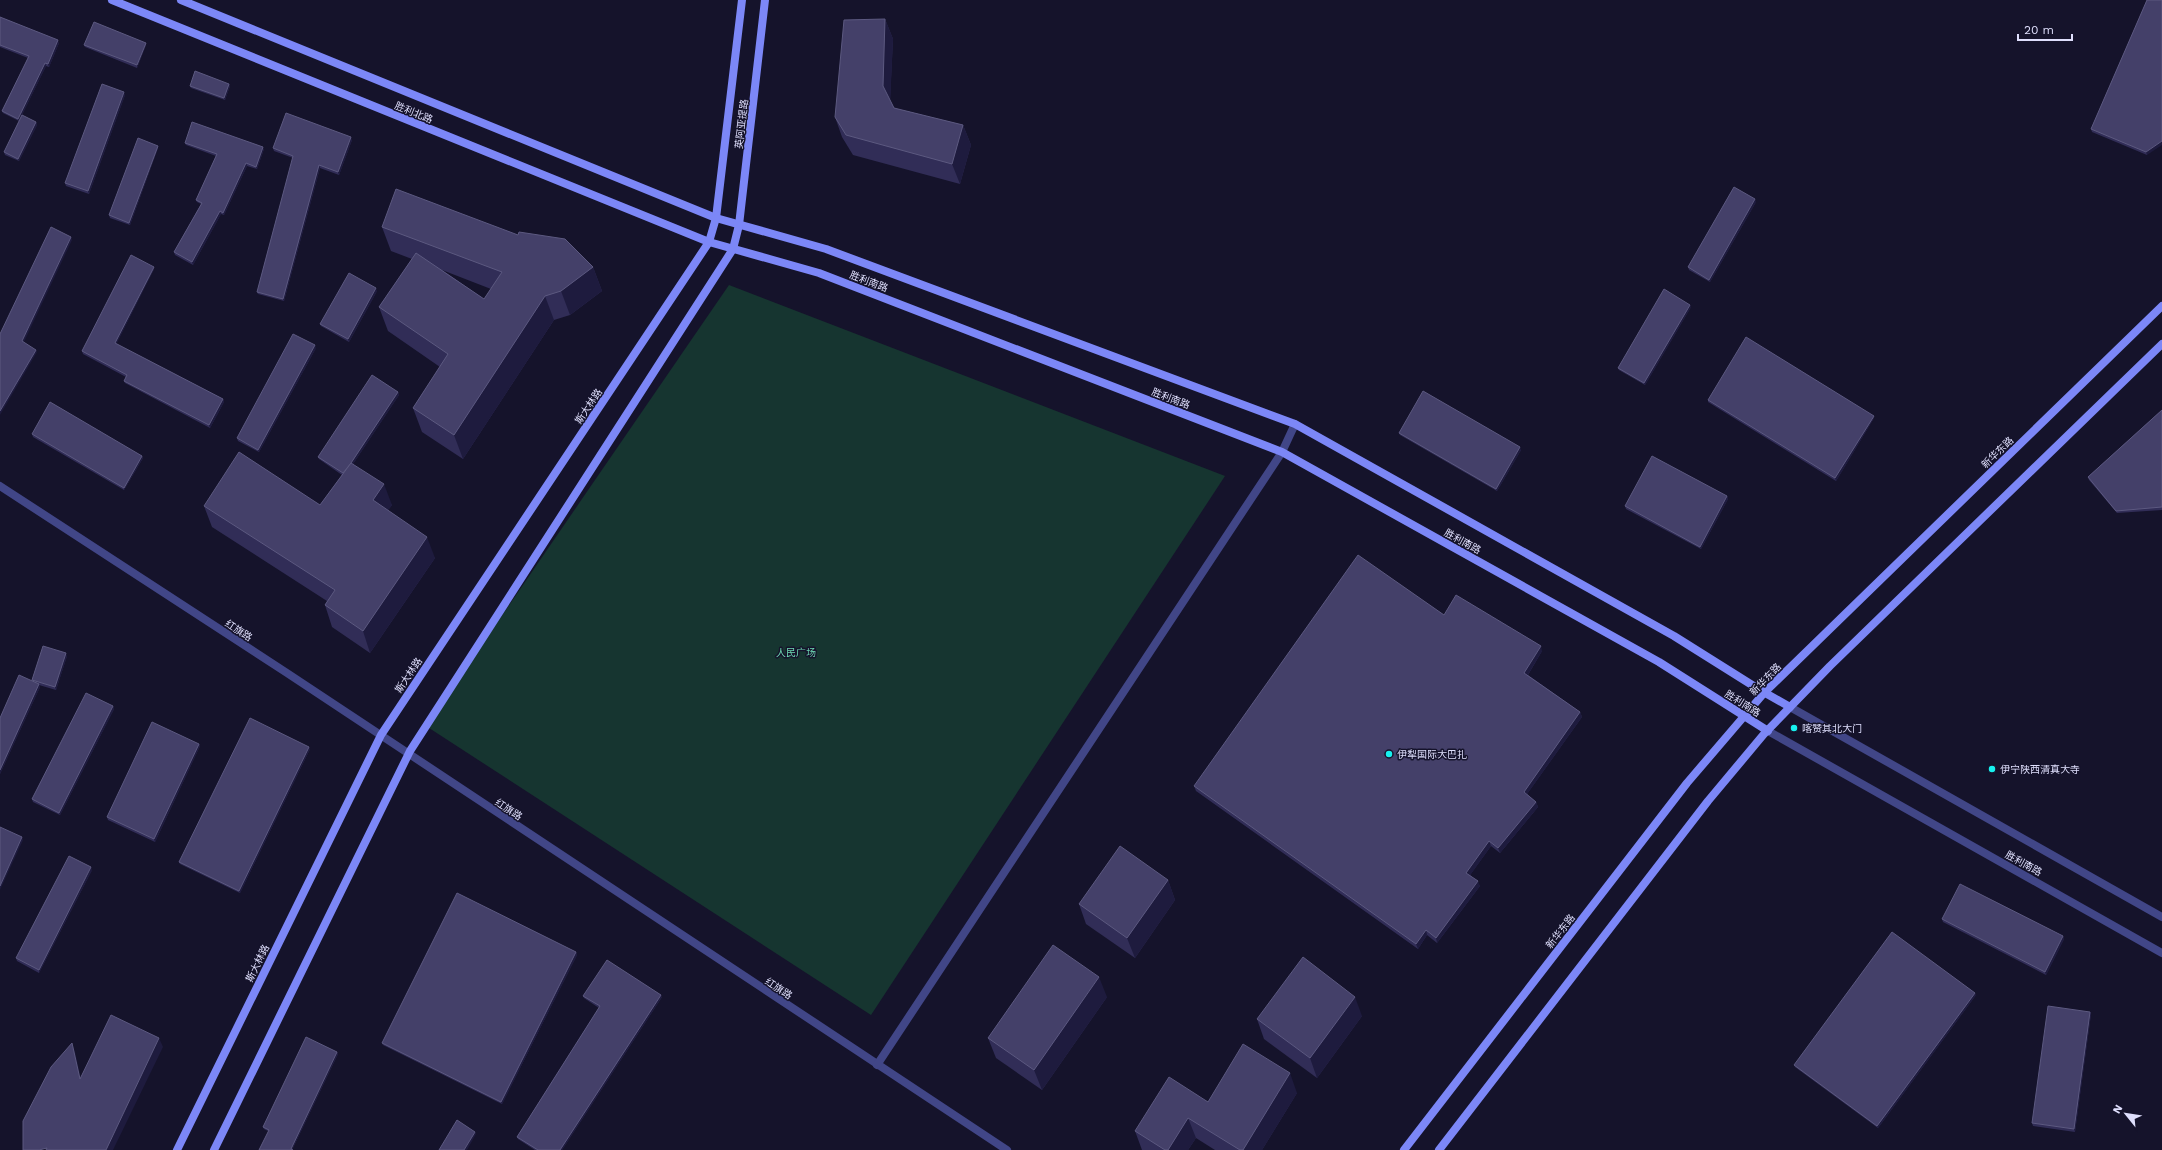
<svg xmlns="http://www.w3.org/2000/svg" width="2162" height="1150" font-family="'Work Sans','Noto Sans SC',sans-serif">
	<rect width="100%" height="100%" fill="#15132b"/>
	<path fill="#163530" d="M729 285 1225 476 871 1015 426 726Z"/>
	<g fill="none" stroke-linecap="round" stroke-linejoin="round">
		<g stroke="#414687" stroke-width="8">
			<path d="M0 486 287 673 1007 1150"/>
			<path d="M877 1065 1282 452 1295 424"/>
		</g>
		<g stroke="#414687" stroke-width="8">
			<path d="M1790 707 2162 917"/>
			<path d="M1768 731 2162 953"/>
		</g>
		<g stroke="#7c87f7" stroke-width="8">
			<path d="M112 0 709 242 819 273 1282 452 1659 662 1768 731"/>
			<path d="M181 0 716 218 826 249 1295 424 1674 636 1760 690 1790 707"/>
			<path d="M177 1150 381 735 709 242 716 218 742 0"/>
			<path d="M214 1150 410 751 733 249 739 225 765 0"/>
			<path d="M1404 1150 1687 783 1764 693 2162 306"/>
			<path d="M1439 1150 1708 801 1764 734 1830 666 2162 344"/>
		</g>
	</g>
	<g fill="#312d57" fill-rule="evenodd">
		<path d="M2147 0V155L2092 132 2091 129Z"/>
		<path d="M0 17 59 43 49 67 46 66 19 121 3 113 2 111 28 58 0 47Z"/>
		<path d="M885 19 893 39 890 100 894 108 963 125 971 145 960 184 853 155 842 137 835 117Z"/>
		<path d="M146 43V45L137 68 85 47 84 45Z"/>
		<path d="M229 84 230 86 225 100 191 88 190 86Z"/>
		<path d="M125 95 89 194 66 186 65 183Z"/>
		<path d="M36 122 37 125 19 161 5 155 4 152Z"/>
		<path d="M352 140 339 175 320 168 284 301 258 294 257 292 293 158 274 151 273 148Z"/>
		<path d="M185 143 264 149 257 169 247 166 224 215 221 214 193 265 175 255 174 252 201 204 197 202 196 200 216 156 186 145Z"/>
		<path d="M158 146V148L130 225 110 218 109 215Z"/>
		<path d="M1756 202 1710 282 1689 270 1688 267Z"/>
		<path d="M382 227 593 267 602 291 570 315 554 320 463 459 422 432 413 408 440 367 388 331 379 307 412 259 391 251ZM442 270 491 289 484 299Z"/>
		<path d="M154 267V269L116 344 223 399 224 402 210 428 125 383 124 381 126 377 83 354 82 351Z"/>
		<path d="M377 291 349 342 321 326 320 324Z"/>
		<path d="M1691 307 1645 385 1619 370 1618 368Z"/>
		<path d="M316 348 259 452 238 441 237 438Z"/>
		<path d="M398 392 399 395 353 464 392 505 388 510 435 558 370 653 332 627 325 605 327 601 212 527 204 506 320 505 342 475 319 459 318 457Z"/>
		<path d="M1708 400 1874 416V418L1836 481 1708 402Z"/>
		<path d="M2162 410V510L2117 513 2089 480 2088 477Z"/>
		<path d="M1399 433 1521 450 1497 491 1400 435Z"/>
		<path d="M32 434 142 456 143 458 124 490 33 437Z"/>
		<path d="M1727 496 1728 499 1701 549 1626 509 1625 506Z"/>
		<path d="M1542 651 1528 675 1580 712 1582 717 1527 794 1536 802 1538 807 1500 853 1491 846 1470 875 1480 886 1437 943 1427 935 1418 949 1196 791 1194 786Z"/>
		<path d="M67 656 56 690 39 685 40 687 0 774V718L33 682 32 680Z"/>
		<path d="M113 706 114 709 60 815 33 802 32 799Z"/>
		<path d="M199 744 200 746 155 842 108 820 107 817Z"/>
		<path d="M310 749 240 893 180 864 179 862Z"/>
		<path d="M92 870 39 973 17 961 16 958Z"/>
		<path d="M1168 880 1175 900 1135 958 1086 924 1079 904Z"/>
		<path d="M1942 919 2063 936 2064 939 2046 975 1943 922Z"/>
		<path d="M576 952 577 955 502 1104 383 1045 382 1043Z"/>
		<path d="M1976 995 1878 1128 1795 1067 1794 1065Z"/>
		<path d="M583 996 662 997 562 1150H535L518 1139 517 1137 599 1008 584 998Z"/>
		<path d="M1107 997 1042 1090 996 1058 988 1038Z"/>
		<path d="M2090 1012 2091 1014 2075 1132 2033 1126 2032 1123Z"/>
		<path d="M1362 1016 1317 1078 1264 1039 1257 1019Z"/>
		<path d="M337 1052 338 1054 292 1150 268 1131 264 1129 263 1127Z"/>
		<path d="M1297 1093 1262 1150H1215L1196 1138 1188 1150H1142L1135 1131 1208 1102Z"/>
	</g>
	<g fill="#1e1b3e">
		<path d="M885 19 893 39 890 106 883 86Z"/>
		<path d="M58 40 59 43 49 67 48 64Z"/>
		<path d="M146 43V45L137 68V65Z"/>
		<path d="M45 63 46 66 19 121 18 119Z"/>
		<path d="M229 84 230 86 225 100 224 98Z"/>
		<path d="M124 92 125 95 89 194 88 191Z"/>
		<path d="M36 122 37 125 19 161 18 159Z"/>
		<path d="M963 125 971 145 960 184 952 164Z"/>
		<path d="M351 137 352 140 339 175 338 172Z"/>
		<path d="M2162 141V145L2147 155 2146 152Z"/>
		<path d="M158 146V148L130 225 129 223Z"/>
		<path d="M263 147 264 149 257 169 256 167Z"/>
		<path d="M246 163 247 166 224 215 223 213Z"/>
		<path d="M319 165 320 168 284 301 283 299Z"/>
		<path d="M1755 199 1756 202 1710 282 1709 280Z"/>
		<path d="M220 211 221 214 193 265 192 262Z"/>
		<path d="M71 237 72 240 23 344 22 341Z"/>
		<path d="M154 267V269L116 345 115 343Z"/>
		<path d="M593 267 602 291 570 315 561 291Z"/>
		<path d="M376 288 377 291 349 342 348 339Z"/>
		<path d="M545 296 554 320 463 459 454 435Z"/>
		<path d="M1690 305 1691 307 1645 385 1644 383Z"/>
		<path d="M315 345 316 348 259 452 258 450Z"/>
		<path d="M36 350 37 352 0 415V411Z"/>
		<path d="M398 392 399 395 345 476 344 474Z"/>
		<path d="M223 399 224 402 210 428 209 425Z"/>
		<path d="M1874 416V418L1836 481 1835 478Z"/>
		<path d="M1520 447 1521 450 1497 491 1496 489Z"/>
		<path d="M142 456 143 458 124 490V488Z"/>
		<path d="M384 484 392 505 381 521 373 500Z"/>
		<path d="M1727 496 1728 499 1701 549 1700 547Z"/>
		<path d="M427 537 435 558 370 653 363 631Z"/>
		<path d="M1541 646 1542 651 1526 678 1524 673Z"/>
		<path d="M66 653 67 656 56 690 55 687Z"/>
		<path d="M39 684 40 687 0 774V770Z"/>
		<path d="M113 706 114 709 60 815 59 813Z"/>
		<path d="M1580 712 1582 717 1525 797 1524 792Z"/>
		<path d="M199 744 200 746 155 842 154 839Z"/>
		<path d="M309 747 310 749 240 893 239 891Z"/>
		<path d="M1536 802 1538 807 1500 853 1498 848Z"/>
		<path d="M22 837 23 840 0 890V886Z"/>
		<path d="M1489 841 1491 846 1468 878 1466 873Z"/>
		<path d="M91 867 92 870 39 973V970Z"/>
		<path d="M1168 880 1175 900 1135 958 1127 938Z"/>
		<path d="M1478 881 1480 886 1437 943 1436 938Z"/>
		<path d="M1426 930 1427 935 1418 949 1416 944Z"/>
		<path d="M2063 936 2064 939 2046 975 2045 972Z"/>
		<path d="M576 952 577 955 502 1104 501 1102Z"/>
		<path d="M1099 977 1107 997 1042 1090 1034 1070Z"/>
		<path d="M1975 993 1976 995 1878 1128 1877 1126Z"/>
		<path d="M661 995 662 997 562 1150H560Z"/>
		<path d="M1355 997 1362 1016 1317 1078 1310 1058Z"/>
		<path d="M2090 1012 2091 1014 2075 1132 2074 1129Z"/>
		<path d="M159 1038 163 1047 113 1150H106Z"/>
		<path d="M72 1043 75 1052 83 1088 80 1079Z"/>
		<path d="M337 1052 338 1054 292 1150 291 1149Z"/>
		<path d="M1290 1073 1297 1093 1262 1150H1243Z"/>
		<path d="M1188 1118 1196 1138 1188 1150H1168Z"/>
		<path d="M475 1132 476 1134 467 1150H464Z"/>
	</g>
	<g fill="#444069" stroke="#5c5980">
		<path d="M2147 0H2162V141L2146 152 2091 129Z"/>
		<path d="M0 17 58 40 48 64 45 63 18 119 2 111 29 56 0 45Z"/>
		<path d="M885 19 883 86 894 108 963 125 952 164 846 135 835 117 844 20Z"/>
		<path d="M94 22 146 43 137 65 84 45Z"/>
		<path d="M195 71 229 84 224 98 190 86Z"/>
		<path d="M102 84 124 92 88 191 65 183Z"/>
		<path d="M286 113 351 137 338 172 319 165 283 299 257 292 293 156 273 148Z"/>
		<path d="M22 115 36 122 18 159 4 152Z"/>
		<path d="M192 122 263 147 256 167 246 163 223 213 220 211 192 262 174 252 202 203 196 200 217 154 185 143Z"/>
		<path d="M138 138 158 146 129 223 109 215Z"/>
		<path d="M1734 187 1755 199 1709 280 1688 267Z"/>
		<path d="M396 189 518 235 519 232 565 239 593 267 561 291 545 296 454 435 413 408 448 354 379 307 416 253 484 299 502 272 382 227Z"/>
		<path d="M51 227 71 237 22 341 36 350 0 411V334Z"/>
		<path d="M131 255 154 267 115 343 223 399 209 425 124 381 127 375 82 351Z"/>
		<path d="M349 273 376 288 348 339 320 324Z"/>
		<path d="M1664 289 1690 305 1644 383 1618 368Z"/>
		<path d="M293 334 315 345 258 450 237 438Z"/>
		<path d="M1746 337 1874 416 1835 478 1708 400Z"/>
		<path d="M372 375 398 392 351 463 343 473 318 457Z"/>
		<path d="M1423 391 1520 447 1496 489 1399 433Z"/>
		<path d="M50 402 142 456 124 488 32 434Z"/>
		<path d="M2162 410V507L2116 511 2088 477Z"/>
		<path d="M239 452 320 505 351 463 384 484 373 500 427 537 363 631 325 605 335 590 204 506Z"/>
		<path d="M1652 456 1727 496 1700 547 1625 506Z"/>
		<path d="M1358 555 1444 615 1456 595 1541 646 1524 673 1580 712 1524 792 1536 802 1498 848 1489 841 1466 873 1478 881 1436 938 1426 930 1416 944 1194 786Z"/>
		<path d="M43 646 66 653 55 687 32 680Z"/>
		<path d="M19 675 39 684 0 770V718Z"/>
		<path d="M86 693 113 706 59 813 32 799Z"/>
		<path d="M250 718 309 747 239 891 179 862Z"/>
		<path d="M152 722 199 744 154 839 107 817Z"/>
		<path d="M0 827 22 837 0 886Z"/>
		<path d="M1120 846 1168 880 1127 938 1079 904Z"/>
		<path d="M69 856 91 867 39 970 16 958Z"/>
		<path d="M1960 884 2063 936 2045 972 1942 919Z"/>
		<path d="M457 893 576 952 501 1102 382 1043Z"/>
		<path d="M1892 932 1975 993 1877 1126 1794 1065Z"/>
		<path d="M1053 945 1099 977 1034 1070 988 1038Z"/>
		<path d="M1303 957 1355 997 1310 1058 1257 1019Z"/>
		<path d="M607 960 661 995 560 1150H538L517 1137 600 1006 583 996Z"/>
		<path d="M2048 1006 2090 1012 2074 1129 2032 1123Z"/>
		<path d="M111 1015 159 1038 106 1150H46L47 1148 39 1150H23V1121L51 1067 72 1043 80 1079Z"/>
		<path d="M306 1037 337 1052 291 1149 293 1150H259L269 1130 263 1127Z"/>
		<path d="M1243 1044 1290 1073 1243 1150H1240L1188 1118 1168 1150H1165L1135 1131 1169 1077 1208 1102Z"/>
		<path d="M457 1120 475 1132 464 1150H439Z"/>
	</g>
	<g fill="#17f1ef" stroke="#15132b" stroke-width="1.5">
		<circle cx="1794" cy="728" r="4"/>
		<circle cx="1389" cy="754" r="4"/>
		<circle cx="1992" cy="769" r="4"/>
	</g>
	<g text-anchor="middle" stroke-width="3" stroke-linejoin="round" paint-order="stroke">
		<g font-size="10" fill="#dfdffd" stroke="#15132b">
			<text transform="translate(414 112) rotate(22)" y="4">胜利北路</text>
			<text transform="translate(741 124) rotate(-83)" y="4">英阿亚提路</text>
			<text transform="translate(869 281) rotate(21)" y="4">胜利南路</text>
			<text transform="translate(1171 398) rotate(21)" y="4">胜利南路</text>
			<text transform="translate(588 406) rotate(-56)" y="4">斯大林路</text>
			<text transform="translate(1997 452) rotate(-44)" y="4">新华东路</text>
			<text transform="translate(1463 541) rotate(29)" y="4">胜利南路</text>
			<text transform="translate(239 630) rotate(33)" y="4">红旗路</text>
			<text transform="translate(408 675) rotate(-56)" y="4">斯大林路</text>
			<text transform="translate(1765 679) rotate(-46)" y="4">新华东路</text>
			<text transform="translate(1743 703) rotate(32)" y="4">胜利南路</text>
			<text transform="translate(509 809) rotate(34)" y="4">红旗路</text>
			<text transform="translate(2024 863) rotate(29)" y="4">胜利南路</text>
			<text transform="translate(1560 931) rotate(-52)" y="4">新华东路</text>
			<text transform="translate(257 963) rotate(-64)" y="4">斯大林路</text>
			<text transform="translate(779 988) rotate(34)" y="4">红旗路</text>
		</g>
		<g font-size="10" fill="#6edab3" stroke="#15132b">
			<text x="796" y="656">人民广场</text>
		</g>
		<g font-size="10" fill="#dfdffd" stroke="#15132b" text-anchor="start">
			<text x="1802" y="732">喀赞其北大门</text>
			<text x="1397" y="758">伊犁国际大巴扎</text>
			<text x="2000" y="773">伊宁陕西清真大寺</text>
		</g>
	</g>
	<g transform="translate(2126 1114) rotate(300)" stroke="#15132b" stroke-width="3" paint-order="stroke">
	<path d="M0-3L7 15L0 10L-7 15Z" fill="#dfdffd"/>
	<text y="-6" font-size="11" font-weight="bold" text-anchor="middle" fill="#dfdffd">N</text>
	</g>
	<path d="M2018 34v6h54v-6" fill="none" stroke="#dfdffd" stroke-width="2"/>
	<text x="2024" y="34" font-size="12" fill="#dfdffd" stroke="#15132b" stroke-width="3" paint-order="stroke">20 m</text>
</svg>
